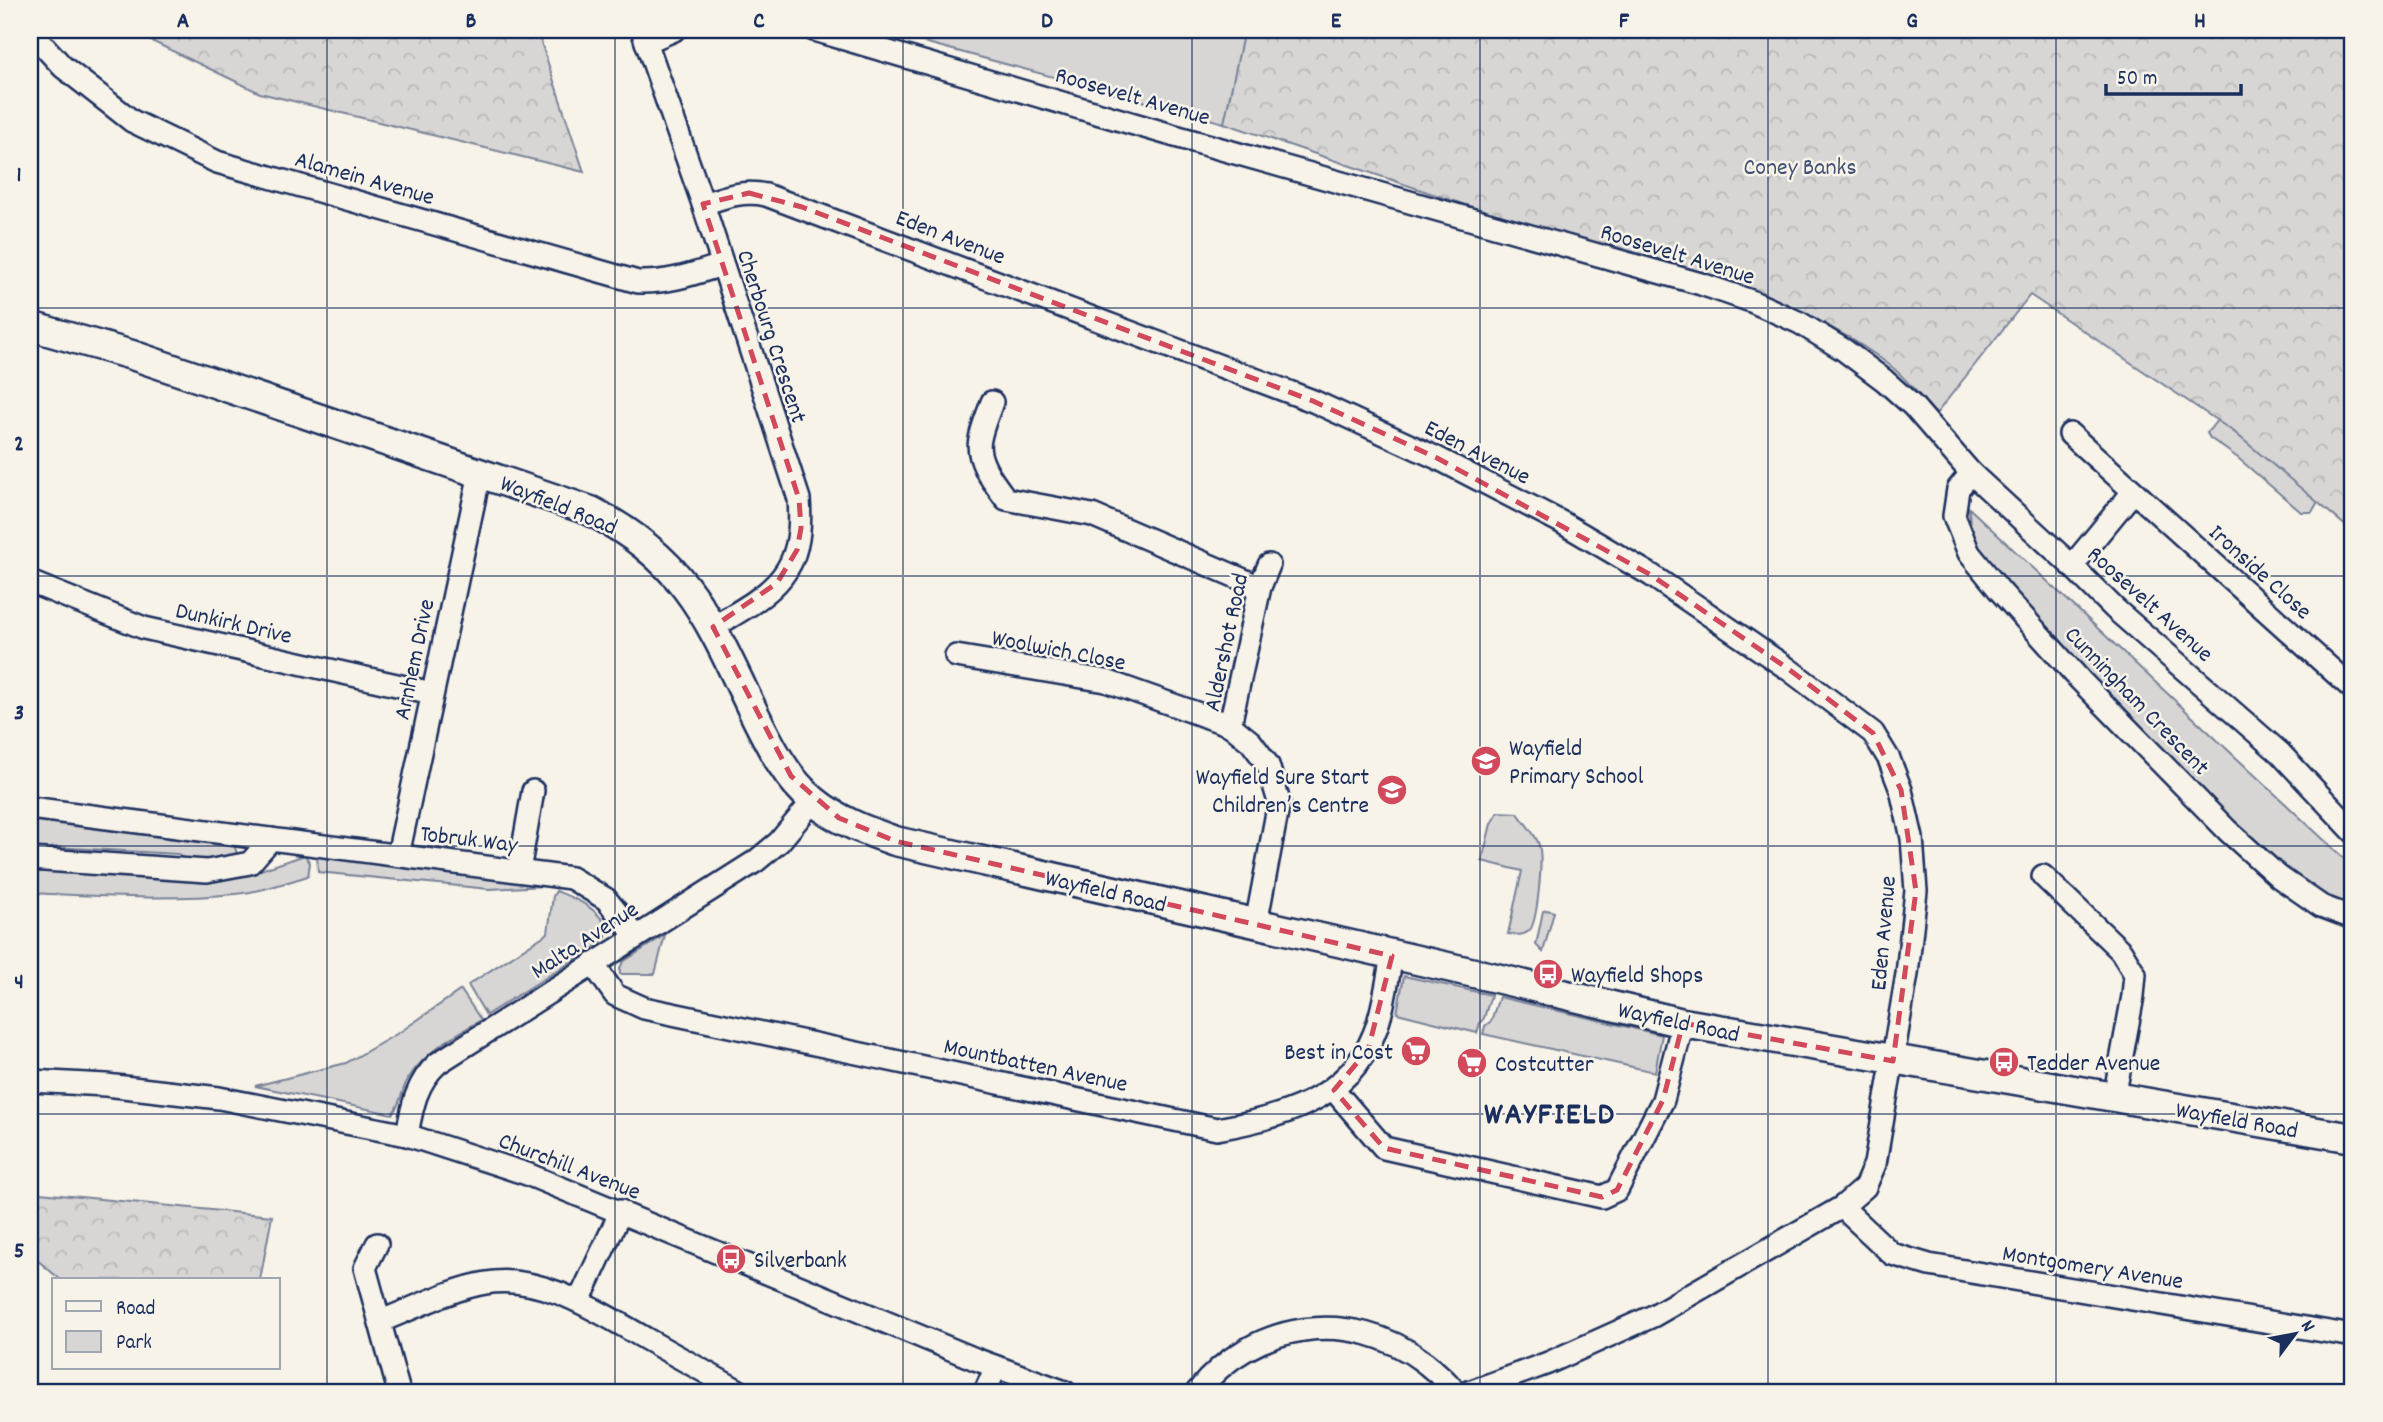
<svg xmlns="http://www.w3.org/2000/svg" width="2383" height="1422" font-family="Dekko,sans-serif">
	<defs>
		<pattern id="forest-crowns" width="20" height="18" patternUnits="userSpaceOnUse" patternTransform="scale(1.75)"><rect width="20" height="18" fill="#d7d6d4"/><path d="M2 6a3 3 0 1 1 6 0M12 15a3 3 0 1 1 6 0" fill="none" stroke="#b8b8b8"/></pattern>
	</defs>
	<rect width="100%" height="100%" fill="#f7f3e8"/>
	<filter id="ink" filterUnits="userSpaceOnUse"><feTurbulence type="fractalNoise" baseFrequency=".0143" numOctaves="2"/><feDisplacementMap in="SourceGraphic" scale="14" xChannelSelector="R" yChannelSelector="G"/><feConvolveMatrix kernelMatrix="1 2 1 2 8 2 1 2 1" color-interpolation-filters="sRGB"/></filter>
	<g filter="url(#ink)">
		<g fill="#d7d6d4" stroke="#798299" stroke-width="2">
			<path d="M879 30H1249L1224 123Z"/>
			<path d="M2218 419 2320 498 2312 512H2301L2238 458 2210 438 2207 433Z"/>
			<path d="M1969 508 2353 867V909L2334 902 2304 883 2262 849 2200 791 2069 652 1986 559 1970 530Z"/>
			<path d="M1498 812 1518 813C1524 823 1536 834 1539 845 1543 857 1538 923 1529 931 1523 936 1516 935 1508 934L1522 871 1482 861 1491 824Z"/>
			<path d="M30 816 234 844 237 854 234 861 188 864 178 854 53 847 44 856 30 854Z"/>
			<path d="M317 853 542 882 543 886 489 889 318 872Z"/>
			<path d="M305 855 310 863 308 876C284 883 260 892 235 894 167 901 98 896 30 893V869L240 877Z"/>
			<path d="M556 891C578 900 595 906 607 927L606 937 600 944 486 1015 468 985 548 933 553 896Z"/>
			<path d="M1547 910 1554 912 1543 952 1536 945 1543 911Z"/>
			<path d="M665 935 655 974H620V968L623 962Z"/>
			<path d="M1404 976 1491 995 1484 1018 1480 1023 1477 1033 1397 1013Z"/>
			<path d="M461 990 481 1020C451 1038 427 1050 408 1079 401 1091 401 1105 392 1114L255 1086 346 1063 400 1032Z"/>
			<path d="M1499 997 1662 1035 1655 1072 1483 1034 1485 1026 1491 1021Z"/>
		</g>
		<g fill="url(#forest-crowns)" stroke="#798299" stroke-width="2">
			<path d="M139 30H537L584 172 260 93 137 34Z"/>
			<path d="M1244 30H2353V532L2234 432 2030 295 1936 414C1921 398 1906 377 1888 364 1809 304 1704 272 1610 245L1601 251 1224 123Z"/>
			<path d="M30 1192 272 1216 260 1280H61L30 1254Z"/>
		</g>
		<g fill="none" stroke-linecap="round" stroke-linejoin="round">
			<g stroke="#1b2f5e" stroke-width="26">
				<g id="minor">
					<path d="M642 30 703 204 799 499C805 575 773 592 713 627"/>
					<path d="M814 30 1175 136 1701 284 1751 301 1800 323 1844 350 1884 380 1913 406 1971 473 2072 566 2115 609 2280 753 2353 831"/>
					<path d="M30 31 63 67 132 121 217 162 638 282C669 283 693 274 722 265"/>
					<path d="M646 42 674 30"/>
					<path d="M703 204C724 197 743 190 766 195L1313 401 1437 458 1561 522 1651 575 1787 668 1873 733 1889 759 1901 790 1912 838 1916 891 1907 974 1875 1164 1865 1187 1842 1207 1653 1316 1548 1363 1469 1392"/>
					<path d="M992 402C988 414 982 427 980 439 975 460 994 483 1006 499L1092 515 1260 587"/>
					<path d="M2070 434 2353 689"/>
					<path d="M1971 473 1958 489 1954 516 1969 553 2000 591 2081 681 2228 831 2279 877 2321 906 2353 918"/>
					<path d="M2072 566 2133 492"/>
					<path d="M30 582 144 628 432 693"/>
					<path d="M956 656 1106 681 1230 725"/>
					<path d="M30 808 571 878 606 899 636 936"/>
					<path d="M398 855 480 473"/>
					<path d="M30 859 207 871 250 863 271 839"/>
					<path d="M519 871 533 791"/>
					<path d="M2043 876 2121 951 2135 974 2133 996 2114 1098"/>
					<path d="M1256 924 1279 802 1268 765 1251 742 1230 725 1260 587 1269 565"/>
					<path d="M593 964 615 995 644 1008 1217 1129C1280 1118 1348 1100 1374 1034 1384 1010 1387 981 1392 956"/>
					<path d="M30 1081 106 1085 219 1098 407 1135 527 1174 975 1359 1065 1392"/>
					<path d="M1334 1090 1384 1148 1602 1197 1617 1190 1663 1100 1683 1023"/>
					<path d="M407 1135C412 1107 416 1083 438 1063L756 861 779 842 813 801"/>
					<path d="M1842 1207 1892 1254 1929 1265 2353 1336"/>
					<path d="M377 1244 365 1268 399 1392"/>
					<path d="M579 1301 621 1211"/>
					<path d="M381 1321C412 1309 454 1288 486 1283 542 1273 602 1314 648 1340 679 1357 710 1375 741 1392"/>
					<path d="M985 1392 996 1367"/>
					<path d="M1197 1392C1253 1321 1352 1307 1424 1362 1435 1371 1447 1380 1455 1392"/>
				</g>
			</g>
			<g stroke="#1b2f5e" stroke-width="33">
				<path id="tertiary" d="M30 326 132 355 591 511C686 560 708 617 752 709 768 741 785 778 814 801 838 821 867 831 895 841L1496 978 1683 1023 2353 1138"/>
			</g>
			<use href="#minor" stroke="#f7f3e8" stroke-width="21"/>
			<use href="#tertiary" stroke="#f7f3e8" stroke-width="28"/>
		</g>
	</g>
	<path fill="none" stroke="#d1495b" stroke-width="5" stroke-dasharray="14 9" stroke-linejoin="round" d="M749 193 802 207 1313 401 1437 458 1651 575 1787 668 1873 733 1901 790 1916 891 1893 1061 1683 1023 1663 1100 1617 1190 1602 1197 1384 1148 1334 1090 1368 1050 1392 956 895 841 839 818 791 776 713 627 777 583 797 550 801 528 799 499 703 204Z"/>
	<path fill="none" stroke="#1b2f5e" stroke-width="2" stroke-opacity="0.55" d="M327 30V1392M615 30V1392M903 30V1392M1192 30V1392M1480 30V1392M1768 30V1392M2056 30V1392M30 308H2353M30 576H2353M30 846H2353M30 1114H2353"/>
	<defs>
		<g id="school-disc" transform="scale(1.575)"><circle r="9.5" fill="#d1495b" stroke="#f7f3e8"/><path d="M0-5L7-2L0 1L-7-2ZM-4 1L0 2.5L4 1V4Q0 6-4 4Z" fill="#fff"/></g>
		<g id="bus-disc" transform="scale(1.575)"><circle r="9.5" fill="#d1495b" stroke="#f7f3e8"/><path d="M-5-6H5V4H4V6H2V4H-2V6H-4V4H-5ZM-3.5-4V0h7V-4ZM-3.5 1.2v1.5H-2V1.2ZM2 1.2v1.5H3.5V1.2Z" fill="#fff"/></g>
		<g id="supermarket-disc" transform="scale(1.575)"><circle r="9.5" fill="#d1495b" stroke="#f7f3e8"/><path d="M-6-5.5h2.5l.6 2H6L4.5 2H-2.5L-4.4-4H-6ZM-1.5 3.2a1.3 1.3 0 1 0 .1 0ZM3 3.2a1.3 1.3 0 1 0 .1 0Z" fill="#fff"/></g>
	</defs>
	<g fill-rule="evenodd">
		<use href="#school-disc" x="1486" y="761"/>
		<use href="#school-disc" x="1392" y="790"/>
		<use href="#bus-disc" x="1548" y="974"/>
		<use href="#supermarket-disc" x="1416" y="1051"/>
		<use href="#bus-disc" x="2004" y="1062"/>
		<use href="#supermarket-disc" x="1472" y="1063"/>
		<use href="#bus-disc" x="731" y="1259"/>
	</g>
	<g text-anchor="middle" stroke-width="5" stroke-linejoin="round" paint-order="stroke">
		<g font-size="24" fill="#1b2f5e" stroke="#f7f3e8">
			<text transform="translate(1133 95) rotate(16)" y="8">Roosevelt Avenue</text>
			<text transform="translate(365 177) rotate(16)" y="8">Alamein Avenue</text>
			<text transform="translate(951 236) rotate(21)" y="8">Eden Avenue</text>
			<text transform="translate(1678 253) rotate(17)" y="8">Roosevelt Avenue</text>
			<text transform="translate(773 336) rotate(72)" y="8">Cherbourg Crescent</text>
			<text transform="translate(1478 451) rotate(27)" y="8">Eden Avenue</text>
			<text transform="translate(559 504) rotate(22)" y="8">Wayfield Road</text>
			<text transform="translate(2261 571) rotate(42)" y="8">Ironside Close</text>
			<text transform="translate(2151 603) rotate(42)" y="8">Roosevelt Avenue</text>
			<text transform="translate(234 622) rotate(13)" y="8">Dunkirk Drive</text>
			<text transform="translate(1225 642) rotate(-78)" y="8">Aldershot Road</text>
			<text transform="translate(1059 649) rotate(11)" y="8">Woolwich Close</text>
			<text transform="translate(413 659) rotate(-78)" y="8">Arnhem Drive</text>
			<text transform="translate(2138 700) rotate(46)" y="8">Cunningham Crescent</text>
			<text transform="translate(469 838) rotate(7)" y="8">Tobruk Way</text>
			<text transform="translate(1106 890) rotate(13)" y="8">Wayfield Road</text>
			<text transform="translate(1882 933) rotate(-85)" y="8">Eden Avenue</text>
			<text transform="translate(584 939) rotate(-33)" y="8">Malta Avenue</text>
			<text transform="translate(1679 1021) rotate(12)" y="8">Wayfield Road</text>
			<text transform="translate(1036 1064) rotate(12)" y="8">Mountbatten Avenue</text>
			<text transform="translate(2237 1119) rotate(10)" y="8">Wayfield Road</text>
			<text transform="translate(570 1165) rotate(21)" y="8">Churchill Avenue</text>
			<text transform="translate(2093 1266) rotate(9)" y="8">Montgomery Avenue</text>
		</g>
		<g font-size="24" fill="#415076" stroke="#f7f3e8">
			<text x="1800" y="174">Coney Banks</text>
		</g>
		<g font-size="24" fill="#1b2f5e" stroke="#f7f3e8" text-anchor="start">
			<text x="1509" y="755">Wayfield<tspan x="1509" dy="28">Primary School</tspan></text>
			<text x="1369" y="784" text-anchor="end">Wayfield Sure Start<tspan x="1369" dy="28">Children’s Centre</tspan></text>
			<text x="1571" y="982">Wayfield Shops</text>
			<text x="1393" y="1059" text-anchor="end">Best in Cost</text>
			<text x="2027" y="1070">Tedder Avenue</text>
			<text x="1495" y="1071">Costcutter</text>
			<text x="754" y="1267">Silverbank</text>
		</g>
		<g font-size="32" font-weight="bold" letter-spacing="2" fill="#1b2f5e" stroke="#f7f3e8">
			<text x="1550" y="1123">WAYFIELD</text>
		</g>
	</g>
	<rect width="2383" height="1422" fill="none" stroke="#f7f3e8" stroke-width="77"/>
	<rect x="52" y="1278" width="228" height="91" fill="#f7f3e8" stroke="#9fa5b1" stroke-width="2"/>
	<rect x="66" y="1301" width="35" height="10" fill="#f7f3e8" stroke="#9fa5b1" stroke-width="2"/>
	<text x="116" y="1314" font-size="21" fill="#1b2f5e">Road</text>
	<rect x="66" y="1331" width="35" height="21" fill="#d7d6d4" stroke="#9fa5b1" stroke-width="2"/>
	<text x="116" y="1348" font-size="21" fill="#1b2f5e">Park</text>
	<g transform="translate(2295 1334) rotate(58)" stroke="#f7f3e8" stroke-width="5" paint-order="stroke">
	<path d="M0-5L12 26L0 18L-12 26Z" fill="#1b2f5e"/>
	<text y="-10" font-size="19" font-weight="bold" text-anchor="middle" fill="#1b2f5e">N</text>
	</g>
	<path d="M2106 84v10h135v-10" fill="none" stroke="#1b2f5e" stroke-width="3.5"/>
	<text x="2117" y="84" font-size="21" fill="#1b2f5e" stroke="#f7f3e8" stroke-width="5" paint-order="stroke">50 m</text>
	<rect x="38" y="38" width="2306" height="1346" fill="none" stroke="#1b2f5e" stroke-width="2.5"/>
	<g font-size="23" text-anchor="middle" font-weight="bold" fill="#1b2f5e">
		<text x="183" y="27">A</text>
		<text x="471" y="27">B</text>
		<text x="759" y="27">C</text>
		<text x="1047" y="27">D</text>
		<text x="1336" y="27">E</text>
		<text x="1624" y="27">F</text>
		<text x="1912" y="27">G</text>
		<text x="2200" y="27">H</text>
		<text x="19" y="181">1</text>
		<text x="19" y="450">2</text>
		<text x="19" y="719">3</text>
		<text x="19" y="988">4</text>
		<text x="19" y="1257">5</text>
	</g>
</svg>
